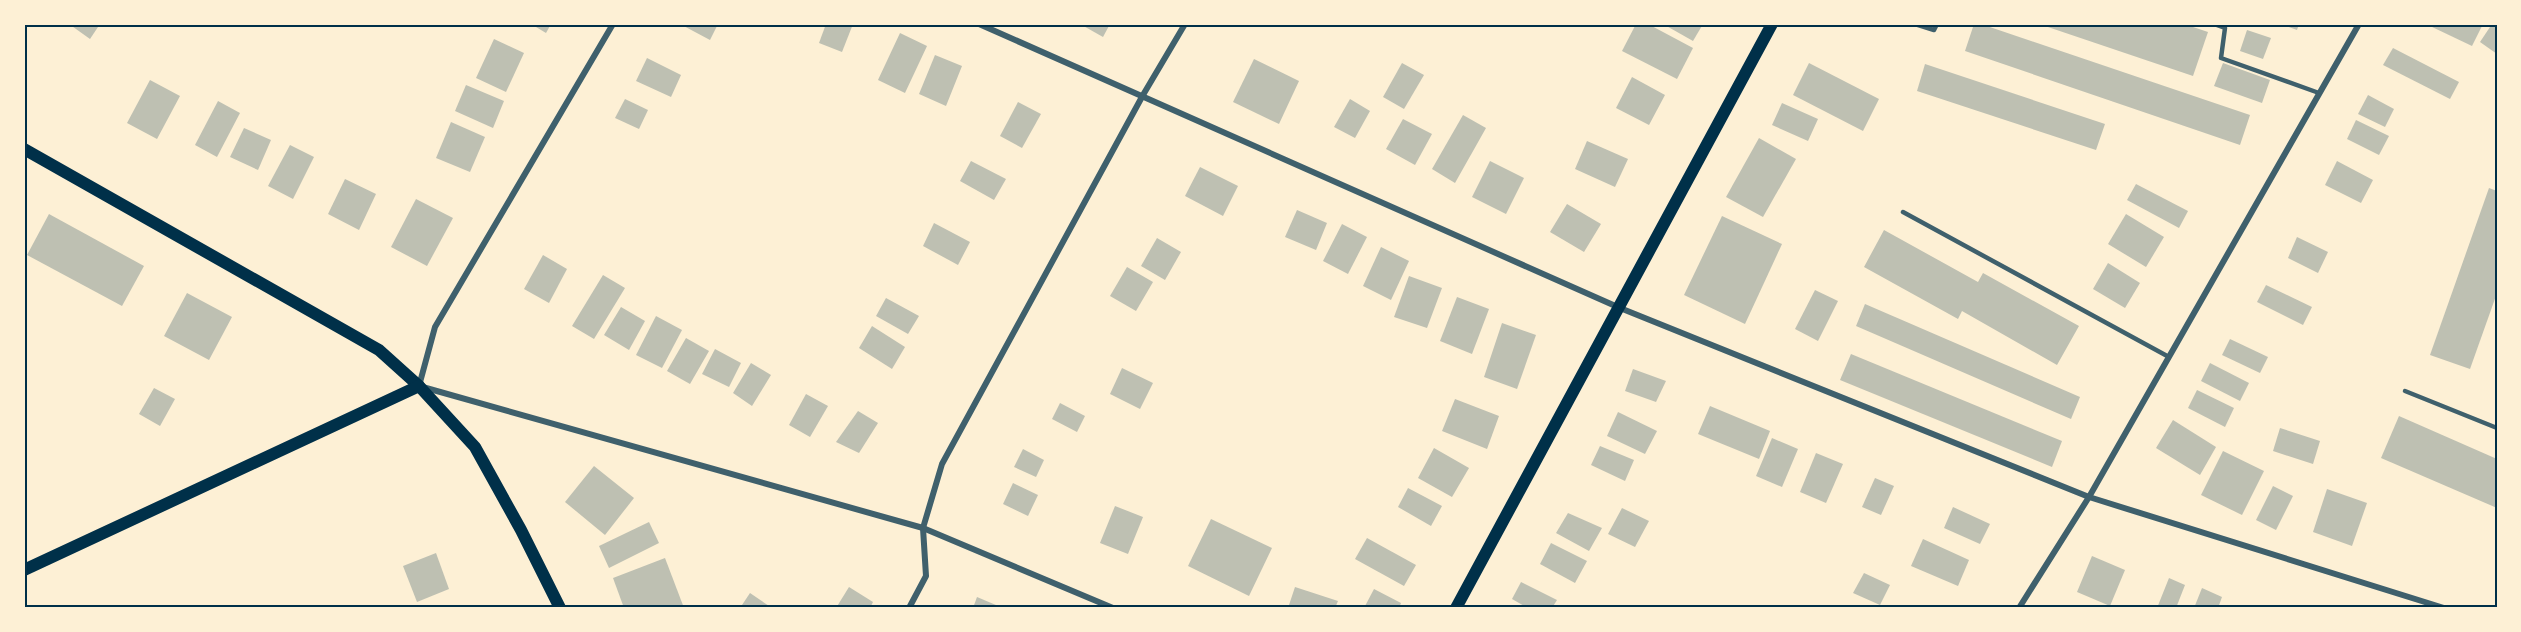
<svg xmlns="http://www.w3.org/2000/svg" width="2521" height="632" font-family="Arial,sans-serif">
	<rect width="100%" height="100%" fill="#fdf0d5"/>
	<g fill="#bec0b2">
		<path d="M69 24H100L90 39Z"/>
		<path d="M531 24H551L546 33Z"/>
		<path d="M680 24H718L710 40Z"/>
		<path d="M826 24H853L842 52 819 43Z"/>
		<path d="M1080 24H1110L1103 37Z"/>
		<path d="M1636 24H1648L1693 48 1677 79 1622 51Z"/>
		<path d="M1663 24H1703L1693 41Z"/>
		<path d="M1974 24H1981L2250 115 2240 145 1965 51Z"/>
		<path d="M2039 24H2184L2208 32 2193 76Z"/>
		<path d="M2280 24H2299L2297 30Z"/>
		<path d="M2431 24H2483L2472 46 2430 26Z"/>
		<path d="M2492 24H2497V54L2480 42Z"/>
		<path d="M2247 30 2271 38 2263 59 2240 51Z"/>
		<path d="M900 33 927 46 905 93 878 80Z"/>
		<path d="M494 39 524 53 506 92 476 78Z"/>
		<path d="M2393 48 2459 82 2450 99 2383 65Z"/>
		<path d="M935 55 962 66 946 106 919 94Z"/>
		<path d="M647 58 681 75 671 97 636 81Z"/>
		<path d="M1254 59 1299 81 1279 124 1233 102Z"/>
		<path d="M1402 63 1424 75 1404 109 1383 97Z"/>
		<path d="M1809 63 1879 99 1863 131 1793 95Z"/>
		<path d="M2223 63 2270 80 2262 103 2214 86Z"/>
		<path d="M1925 64 2105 124 2096 150 1917 91Z"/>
		<path d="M1632 77 1665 95 1649 125 1616 108Z"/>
		<path d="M150 80 180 96 157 139 127 123Z"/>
		<path d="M466 85 504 101 493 128 455 111Z"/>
		<path d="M2368 95 2394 109 2385 127 2358 114Z"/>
		<path d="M625 99 648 110 639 129 615 118Z"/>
		<path d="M1350 99 1370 111 1355 138 1334 127Z"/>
		<path d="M218 101 240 113 217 157 195 145Z"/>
		<path d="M1018 102 1041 114 1022 148 1000 136Z"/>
		<path d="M1782 103 1818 119 1808 141 1772 125Z"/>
		<path d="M1463 115 1486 128 1455 183 1432 169Z"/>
		<path d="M1403 119 1432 134 1415 165 1386 149Z"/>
		<path d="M2356 120 2389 136 2379 155 2347 139Z"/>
		<path d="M451 122 485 137 470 172 436 158Z"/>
		<path d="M244 128 271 140 258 170 230 157Z"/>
		<path d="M1759 138 1796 159 1763 217 1726 197Z"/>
		<path d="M1587 141 1628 159 1615 187 1575 169Z"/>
		<path d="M290 145 314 157 293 199 268 186Z"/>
		<path d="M971 161 1006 179 994 200 960 181Z"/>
		<path d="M1490 161 1524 178 1506 214 1472 197Z"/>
		<path d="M2337 161 2373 180 2361 203 2325 185Z"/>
		<path d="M1200 167 1238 186 1223 216 1185 196Z"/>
		<path d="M345 179 376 194 359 230 328 214Z"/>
		<path d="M2136 184 2188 211 2179 228 2127 200Z"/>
		<path d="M2489 188 2497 191V293L2470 369 2430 355Z"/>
		<path d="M416 199 453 218 427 266 391 247Z"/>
		<path d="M1567 204 1601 224 1584 252 1550 232Z"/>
		<path d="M1297 210 1327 223 1316 250 1285 237Z"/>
		<path d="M49 214 144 266 122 306 27 255Z"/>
		<path d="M2126 214 2164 237 2146 267 2108 244Z"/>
		<path d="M1722 216 1782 244 1745 324 1684 295Z"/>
		<path d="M934 223 970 242 958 265 923 246Z"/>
		<path d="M1342 224 1367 237 1348 274 1323 261Z"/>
		<path d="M1884 230 1978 282 1983 273 2079 326 2057 365 1962 311 1958 319 1864 267Z"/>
		<path d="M2297 237 2328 252 2318 273 2288 258Z"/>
		<path d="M1157 238 1181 252 1165 280 1141 266Z"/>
		<path d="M1381 247 1409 261 1391 300 1363 286Z"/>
		<path d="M543 255 567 269 549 303 524 289Z"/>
		<path d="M2108 263 2140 283 2125 308 2093 289Z"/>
		<path d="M1127 267 1153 282 1136 311 1110 296Z"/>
		<path d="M603 275 625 288 594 339 572 326Z"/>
		<path d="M1409 276 1442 288 1427 328 1394 317Z"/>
		<path d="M2266 285 2312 307 2303 325 2257 302Z"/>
		<path d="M1815 290 1838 301 1818 341 1795 329Z"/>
		<path d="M187 293 232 317 209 360 164 336Z"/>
		<path d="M1457 297 1489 309 1472 354 1440 341Z"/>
		<path d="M886 298 919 316 908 334 876 316Z"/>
		<path d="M1865 304 2080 397 2071 419 1856 326Z"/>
		<path d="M621 307 645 321 629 350 604 335Z"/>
		<path d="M656 316 682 330 662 368 636 355Z"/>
		<path d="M1502 323 1536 335 1517 389 1484 377Z"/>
		<path d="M872 326 905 347 892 369 859 348Z"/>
		<path d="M686 338 709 351 690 384 667 371Z"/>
		<path d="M2230 339 2268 357 2260 373 2222 355Z"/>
		<path d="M715 349 741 363 729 387 702 374Z"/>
		<path d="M1851 354 2062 441 2052 467 1840 380Z"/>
		<path d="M751 363 771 375 752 406 733 393Z"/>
		<path d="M2210 363 2249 383 2240 401 2201 381Z"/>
		<path d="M1122 368 1153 383 1140 409 1110 394Z"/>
		<path d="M1633 369 1666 381 1656 402 1625 391Z"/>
		<path d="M154 388 175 399 160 426 139 414Z"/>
		<path d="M2197 390 2234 408 2225 427 2188 408Z"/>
		<path d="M806 394 828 406 810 437 789 425Z"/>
		<path d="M1455 399 1499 416 1487 449 1442 431Z"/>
		<path d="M1060 403 1085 416 1077 432 1052 419Z"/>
		<path d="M1710 406 1770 431 1759 459 1698 434Z"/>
		<path d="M858 411 878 423 859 453 836 442Z"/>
		<path d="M1618 412 1657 431 1645 454 1607 436Z"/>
		<path d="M2399 416 2497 459V508L2381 458Z"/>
		<path d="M2173 420 2216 447 2200 475 2156 448Z"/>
		<path d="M2280 428 2320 441 2313 464 2273 451Z"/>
		<path d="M1772 438 1798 449 1782 487 1756 476Z"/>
		<path d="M1600 446 1634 460 1625 481 1591 465Z"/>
		<path d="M1434 448 1469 468 1452 497 1418 478Z"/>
		<path d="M1023 449 1044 460 1036 477 1014 467Z"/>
		<path d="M2223 451 2264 471 2242 515 2201 495Z"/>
		<path d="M1816 453 1843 464 1826 503 1800 492Z"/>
		<path d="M594 466 634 498 605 535 565 502Z"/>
		<path d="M1875 478 1894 486 1881 515 1862 507Z"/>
		<path d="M1013 483 1038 495 1028 516 1003 504Z"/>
		<path d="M2273 486 2293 496 2276 530 2256 520Z"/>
		<path d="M1408 488 1442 506 1431 526 1398 507Z"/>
		<path d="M2327 489 2367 503 2352 546 2313 532Z"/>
		<path d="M1115 506 1143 517 1128 554 1100 543Z"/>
		<path d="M1953 507 1990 524 1980 544 1944 528Z"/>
		<path d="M1622 508 1649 521 1635 547 1608 534Z"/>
		<path d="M1568 513 1602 528 1589 551 1556 533Z"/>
		<path d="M1211 519 1272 548 1249 596 1188 566Z"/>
		<path d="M649 522 659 543 609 568 599 546Z"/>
		<path d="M1367 538 1416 565 1404 586 1355 559Z"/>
		<path d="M1923 539 1969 560 1958 586 1911 566Z"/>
		<path d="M1551 543 1587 561 1575 583 1540 564Z"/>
		<path d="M436 553 449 589 417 602 403 566Z"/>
		<path d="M2092 556 2125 570 2110 606 2077 592Z"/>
		<path d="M665 558 684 608H624L613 578Z"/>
		<path d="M1864 573 1890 585 1880 605 1853 593Z"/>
		<path d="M2169 578 2185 585 2176 608H2157Z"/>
		<path d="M1521 582 1557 600 1552 608H1528L1512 599Z"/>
		<path d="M849 587 873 602 870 608H836Z"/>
		<path d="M1295 587 1338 601 1335 608H1288Z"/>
		<path d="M2202 588 2222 597 2218 608H2194Z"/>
		<path d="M1374 589 1401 603 1399 608H1364Z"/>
		<path d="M750 593 772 608H740Z"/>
		<path d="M977 597 1003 608H973Z"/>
	</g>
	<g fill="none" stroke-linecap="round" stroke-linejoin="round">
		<g stroke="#3f606c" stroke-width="4.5">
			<path d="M1915 24 1934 30 1937 24"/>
			<path d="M2214 24 2225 28 2221 58 2319 93"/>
			<path d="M1903 212 2169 357"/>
			<path d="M2405 391 2497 428"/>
		</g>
		<g stroke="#3f606c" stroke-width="6">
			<path d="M613 24 435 327 419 386 923 528 1113 608"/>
			<path d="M979 24 1620 308 2089 497 2444 608"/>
			<path d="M909 608 926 576 923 528 942 464 1143 95 1185 24"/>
			<path d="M2019 608 2089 497 2359 24"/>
		</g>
		<g stroke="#003049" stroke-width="12">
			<path d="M24 149 379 350 419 386 475 447 521 530 560 608"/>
			<path d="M24 570 419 386"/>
			<path d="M1456 608 1772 24"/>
		</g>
	</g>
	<rect width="2521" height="632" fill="none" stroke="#fdf0d5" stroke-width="51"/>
	<rect x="26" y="26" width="2470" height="580" fill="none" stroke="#003049" stroke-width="2"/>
</svg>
